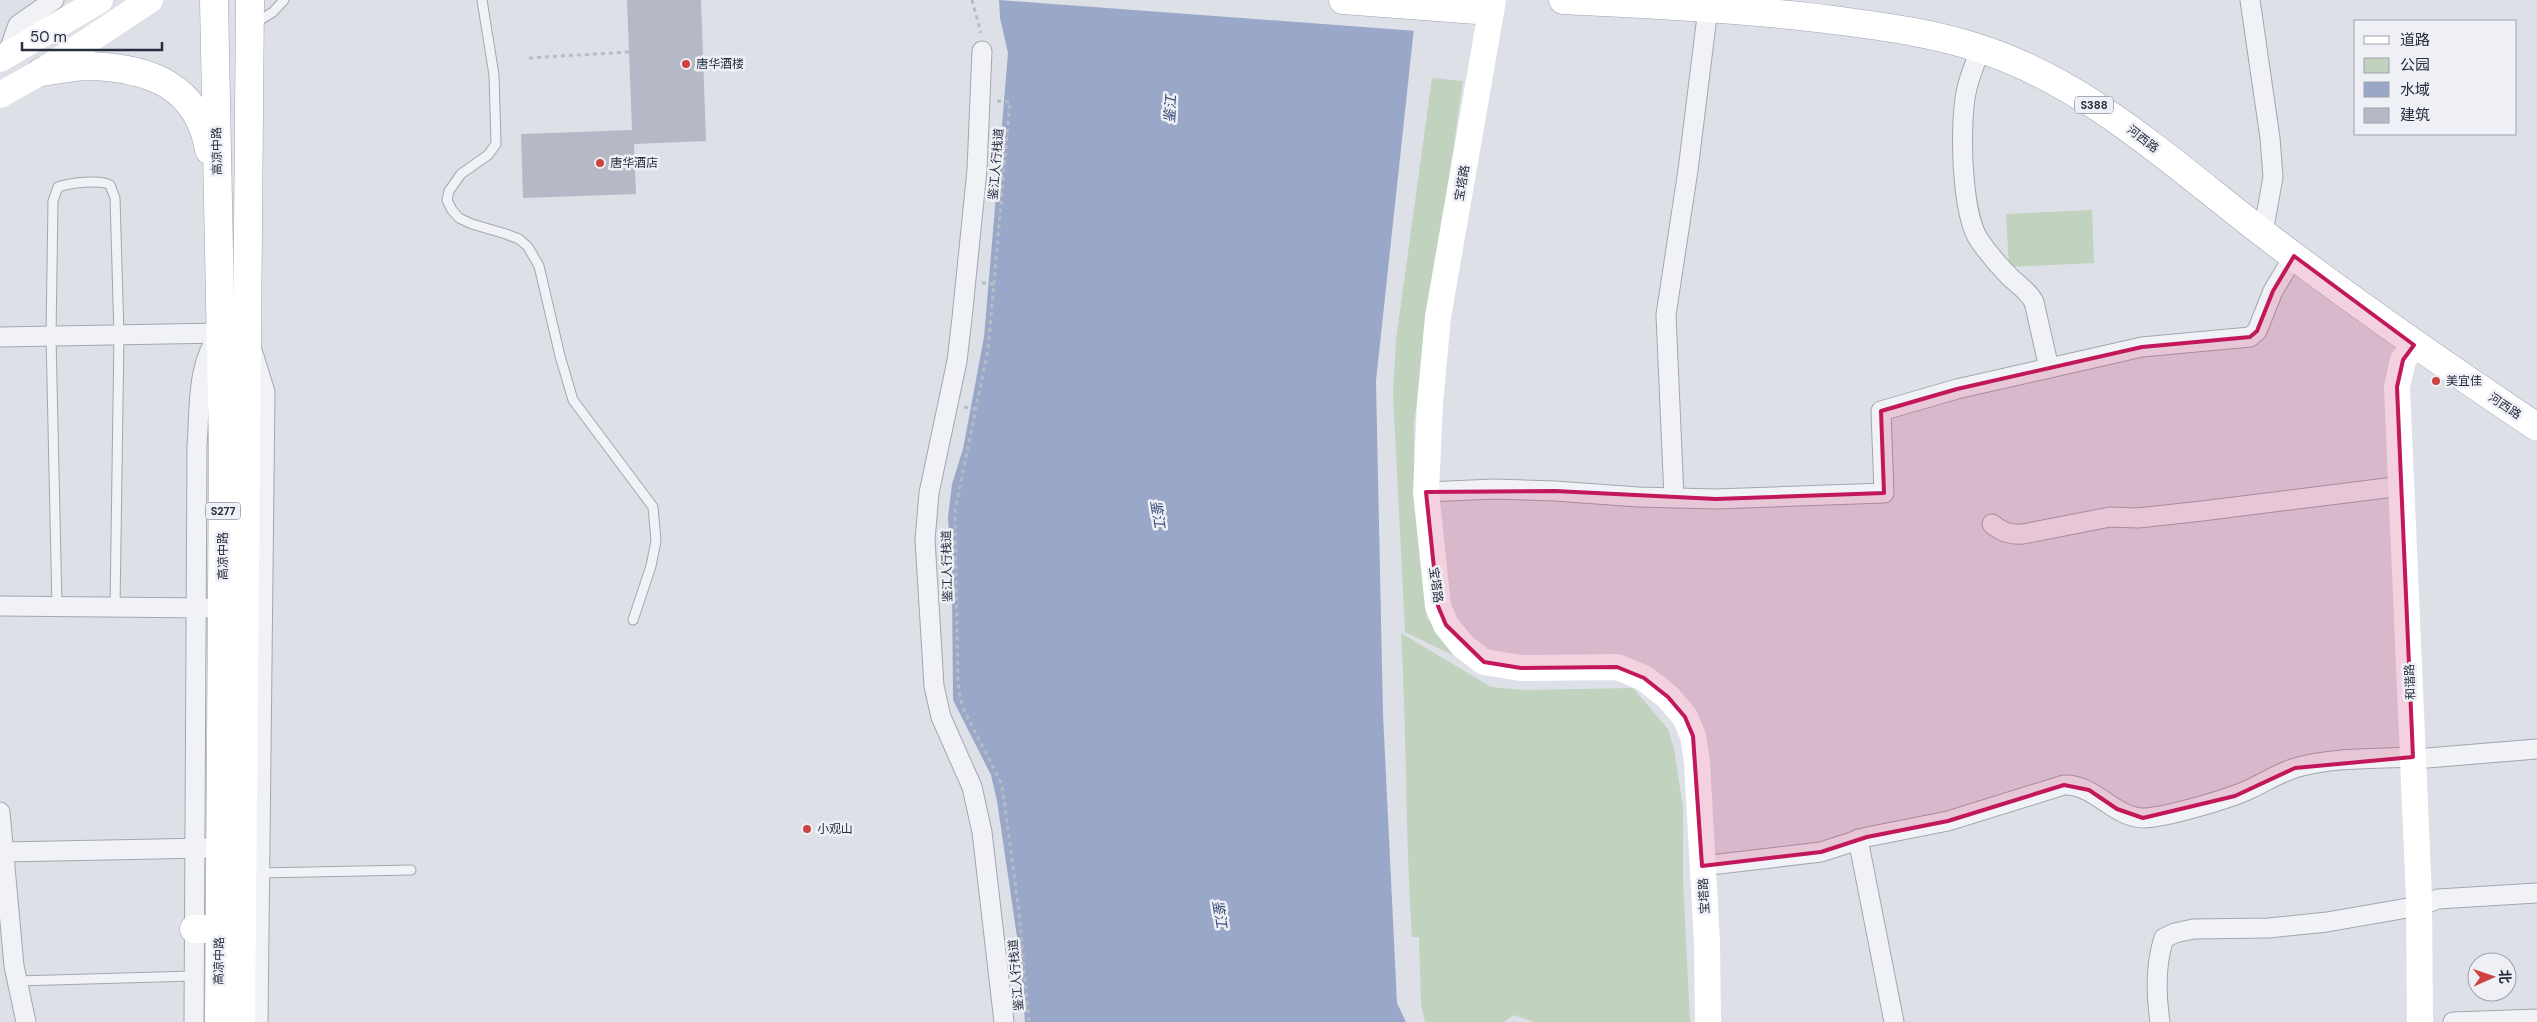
<svg xmlns="http://www.w3.org/2000/svg" width="2537" height="1022" font-family="'DM Sans','Noto Sans SC',sans-serif">
	<rect width="100%" height="100%" fill="#dee0e8"/>
	<g fill="#c1d2bf">
		<path d="M1432 78 1463 81 1414 423V496L1427 618 1465 661 1405 632 1393 394 1396 340Z"/>
		<path d="M2092 210 2094 263 2009 267 2006 214Z"/>
		<path d="M1401 633 1491 687 1525 690 1633 688 1668 729 1674 749 1683 808V881L1690 1022H1534L1514 1015 1504 1022H1425L1421 1004 1419 937H1412C1405 836 1407 734 1401 633Z"/>
	</g>
	<path fill="#99a8c8" d="M999 0H1417L1376 381 1383 714 1397 1003 1406 1022H1025L1020 957 997 801 991 775 953 700 952 589 948 517 952 484 963 449 984 337 1008 53 1000 18Z"/>
	<path fill="#dee0e8" d="M999 0H1420L1417 31Z"/>
	<path fill="#b5b9c5" d="M627 0H701L706 141 634 144 636 194 523 198 521 134 632 130Z"/>
	<g fill="none" stroke-linecap="round" stroke-linejoin="round">
		<g stroke="#a3a6b2" stroke-width="11">
			<g id="lane">
				<path d="M482 0 494 75 496 144 488 155 461 174 449 191 447 200 452 210 459 218 472 224 506 234 519 239 528 247 539 266 560 356 573 400 653 507 656 541 651 566 633 620"/>
				<path d="M255 23 273 12 284 0"/>
				<path d="M57 607 51 336 53 201 58 187C69 183 101 179 110 185L115 198 119 335 115 608"/>
				<path d="M258 873 411 870"/>
				<path d="M17 981 194 976"/>
			</g>
		</g>
		<g stroke="#a3a6b2" stroke-width="21">
			<g id="street">
				<path d="M2250 0 2270 138 2273 177 2263 233"/>
				<path d="M1981 48C1976 61 1970 75 1967 88 1959 120 1961 213 1979 240 1988 253 1999 266 2011 278 2020 286 2028 291 2034 302L2049 368"/>
				<path d="M982 51 977 170 962 318 957 361 929 493 925 540 934 686 941 717 972 787 982 832 1004 1022"/>
				<path d="M7 56 18 25 54 0"/>
				<path d="M0 337 221 333"/>
				<path d="M252 350 265 392 258 1022"/>
				<path d="M1426 492 1494 489 1555 491 1638 497 1716 499 1884 493 1881 411 1957 389 2142 347 2250 337 2257 331 2273 291 2294 256"/>
				<path d="M1674 498 1666 315 1688 170 1708 8"/>
				<path d="M1992 524C2002 532 2010 535 2023 534L2110 517 2138 518 2202 511 2402 486"/>
				<path d="M0 606 207 608"/>
				<path d="M0 812 14 966 26 1022"/>
				<path d="M1858 839 1894 1022"/>
				<path d="M4 852 207 848"/>
				<path d="M1702 866 1821 852 1867 837 1948 821 2064 785C2095 784 2114 818 2144 818 2167 817 2229 799 2250 789 2265 782 2279 773 2295 768 2332 757 2374 759 2413 757L2427 758 2537 749"/>
				<path d="M194 1022 197 446C200 409 196 364 220 334"/>
				<path d="M2160 1022C2156 995 2155 965 2164 938L2175 933 2193 929 2269 928 2327 922 2419 906 2438 899 2537 893"/>
				<path d="M2453 1022 2537 1019"/>
			</g>
		</g>
		<g stroke="#9da3b3" stroke-width="29">
			<g id="primary">
				<path d="M214 0 223 451 219 1022"/>
				<path d="M1343 0 1477 10 1489 0"/>
				<path d="M1563 0C1658 5 1754 9 1849 22 1893 28 1936 34 1978 48 2088 83 2173 164 2263 233 2352 301 2444 365 2537 427"/>
				<path d="M41 72C57 70 74 66 90 66 149 68 198 85 209 150"/>
				<path d="M194 929H220"/>
				<path d="M241 1022 250 0"/>
			</g>
		</g>
		<g stroke="#b8bbc3" stroke-width="3" stroke-dasharray="4 4" stroke-linecap="butt">
			<path d="M972 0 981 33"/>
			<path d="M529 58 629 52"/>
			<path d="M997 101 1010 102 988 350 955 510 958 683 962 706 1002 785 1019 911 1029 1022"/>
			<path d="M982 283 994 284"/>
			<path d="M964 407 975 409"/>
			<path d="M942 531 954 530"/>
		</g>
		<use href="#lane" stroke="#f1f2f6" stroke-width="9"/>
		<use href="#street" stroke="#f1f2f6" stroke-width="19"/>
		<g stroke="#fff" stroke-width="26">
			<path d="M1493 0 1438 317 1430 403 1426 492 1438 606 1446 625 1463 646 1484 662 1521 668 1617 667 1644 678 1668 697 1685 717 1693 736 1697 762 1707 942 1708 1022"/>
			<path d="M0 59 100 0"/>
			<path d="M0 95 41 72 150 0"/>
			<path d="M2414 345 2403 360 2397 387 2419 898 2420 1022"/>
		</g>
		<use href="#primary" stroke="#fff" stroke-width="28"/>
	</g>
	<path fill="#c2185b" fill-opacity="0.2" stroke="#c2185b" stroke-width="4" stroke-linejoin="round" d="M2294 256 2414 345 2403 360 2397 387 2413 757 2295 768 2235 796 2143 818 2117 809 2089 790 2064 785 1948 821 1867 837 1821 852 1702 866 1693 736 1685 717 1668 697 1644 678 1617 667 1521 668 1484 662 1446 625 1438 606 1426 492 1555 491 1716 499 1884 493 1881 411 1957 389 2142 347 2250 337 2257 331 2273 291Z"/>
	<g fill="#ce4342" stroke="#eef0f5" stroke-width="2">
		<circle cx="686" cy="64" r="5"/>
		<circle cx="600" cy="163" r="5"/>
		<circle cx="2436" cy="381" r="5"/>
		<circle cx="807" cy="829" r="5"/>
	</g>
	<g text-anchor="middle" stroke-width="5" stroke-linejoin="round" paint-order="stroke">
		<g fill="#eef0f5" stroke="#636776" stroke-width="1">
			<rect x="2075" y="96.5" width="38" height="17" rx="4"/>
			<rect x="205.5" y="502.5" width="35" height="17" rx="4"/>
		</g>
		<g font-size="11" font-weight="bold" fill="#272c3f">
			<text x="2094" y="109">S388</text>
			<text x="223" y="515">S277</text>
		</g>
		<g font-size="12" fill="#272c3f" stroke="#eef0f5" text-anchor="start">
			<text x="696" y="68">唐华酒楼</text>
			<text x="610" y="167">唐华酒店</text>
			<text x="2446" y="385">美宜佳</text>
			<text x="817" y="833">小观山</text>
		</g>
		<g font-size="12" fill="#272c3f" stroke="#eef0f5">
			<text transform="translate(2143 139) rotate(38)" y="4">河西路</text>
			<text transform="translate(217 151) rotate(-91)" y="4">高凉中路</text>
			<text transform="translate(996 164) rotate(-85)" y="4">鉴江人行栈道</text>
			<text transform="translate(1462 183) rotate(-80)" y="4">宝塔路</text>
			<text transform="translate(2505 406) rotate(34)" y="4">河西路</text>
			<text transform="translate(223 556) rotate(-90)" y="4">高凉中路</text>
			<text transform="translate(947 566) rotate(-91)" y="4">鉴江人行栈道</text>
			<text transform="translate(1436 585) rotate(82)" y="4">宝塔路</text>
			<text transform="translate(2410 682) rotate(-92)" y="4">和谐路</text>
			<text transform="translate(1704 896) rotate(-93)" y="4">宝塔路</text>
			<text transform="translate(219 961) rotate(-89)" y="4">高凉中路</text>
			<text transform="translate(1016 975) rotate(-95)" y="4">鉴江人行栈道</text>
		</g>
		<g font-size="14" font-style="italic" fill="#314473" stroke="#eef0f5">
			<text transform="translate(1170 109) rotate(-87)" y="5">鉴江</text>
			<text transform="translate(1158 514) rotate(81)" y="5">鉴江</text>
			<text transform="translate(1220 914) rotate(81)" y="5">鉴江</text>
		</g>
	</g>
	<rect x="2354" y="20" width="162" height="115" fill="#eef0f5" stroke="#9ea2ac"/>
	<rect x="2364" y="36" width="25" height="8" fill="#ffffff" stroke="#9ea2ac"/>
	<text x="2400" y="45" font-size="15" fill="#272c3f">道路</text>
	<rect x="2364" y="58" width="25" height="15" fill="#c1d2bf" stroke="#9ea2ac"/>
	<text x="2400" y="70" font-size="15" fill="#272c3f">公园</text>
	<rect x="2364" y="82" width="25" height="15" fill="#99a8c8" stroke="#9ea2ac"/>
	<text x="2400" y="95" font-size="15" fill="#272c3f">水域</text>
	<rect x="2364" y="108" width="25" height="15" fill="#b5b9c5" stroke="#9ea2ac"/>
	<text x="2400" y="120" font-size="15" fill="#272c3f">建筑</text>
	<g transform="translate(2492 977) rotate(88)"><circle r="24" fill="#eef0f5" stroke="#9ea2ac"/>
	<path d="M0-4L9 19L0 12L-9 19Z" fill="#ce4342"/>
	<text y="-8" font-size="14" font-weight="bold" text-anchor="middle" fill="#272c3f">北</text>
	</g>
	<path d="M22 42v8h140v-8" fill="none" stroke="#272c3f" stroke-width="2.5"/>
	<text x="30" y="42" font-size="15" fill="#272c3f" stroke="#eef0f5" stroke-width="4" paint-order="stroke">50 m</text>
</svg>
